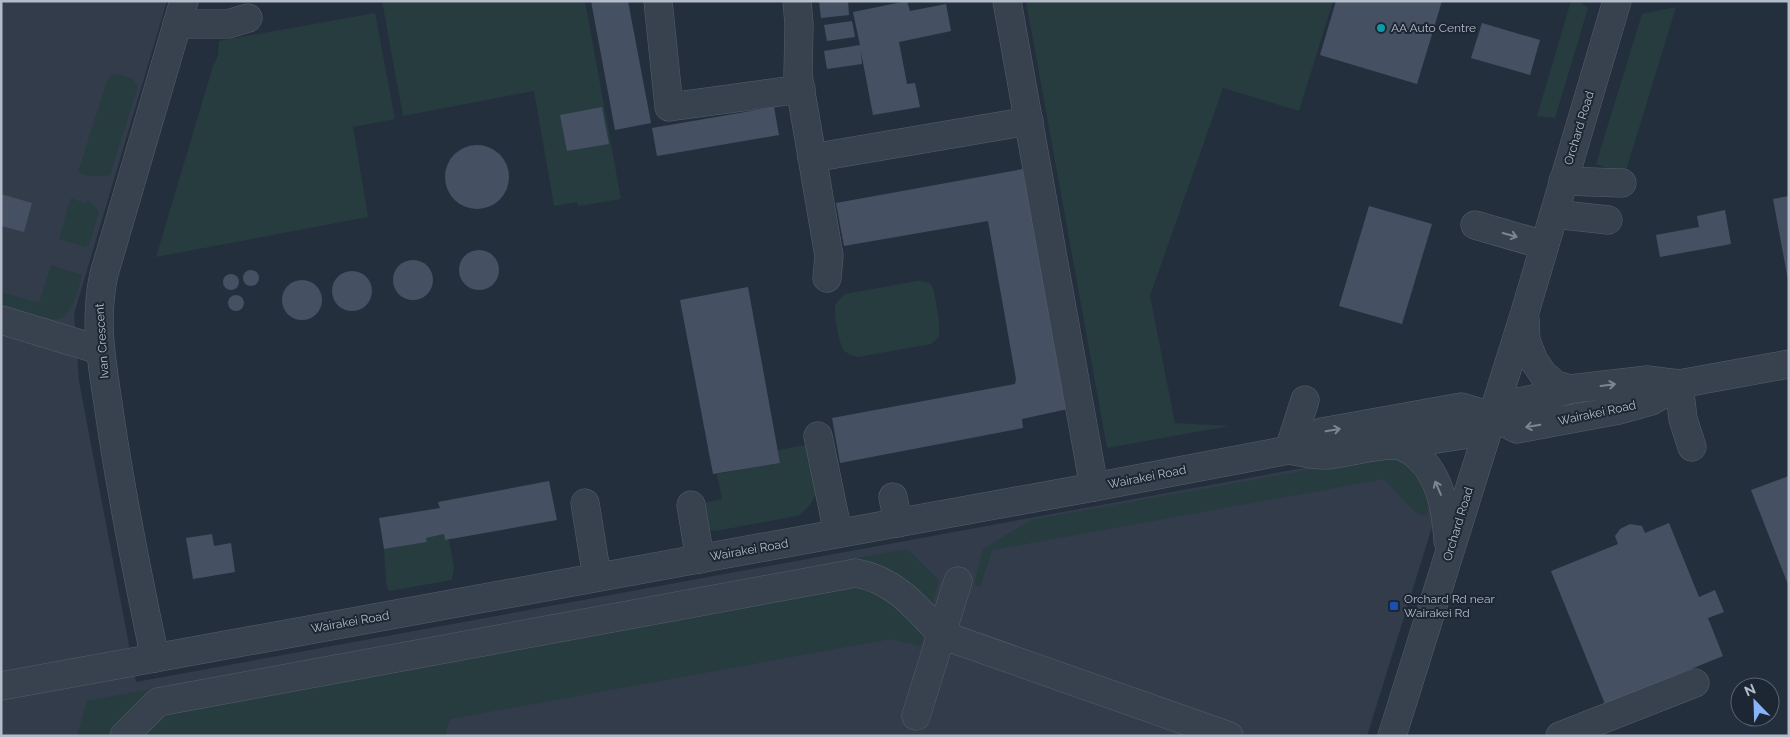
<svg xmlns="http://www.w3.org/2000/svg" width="1790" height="737" font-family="Raleway,sans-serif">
	<rect width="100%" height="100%" fill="#242f3e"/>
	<path fill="#323c4b" d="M1 1H167L74 314 79 381 136 682 1379 454 1400 457 1427 484 1433 524 1367 736H1Z"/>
	<g fill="#263c3f">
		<path d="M382 1H585L621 199 578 206 577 202 554 206 534 91 403 116Z"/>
		<path d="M1026 1H1333L1299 111 1223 88 1150 296 1175 423 1229 426 1107 448Z"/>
		<path d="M1571 1H1579L1588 8 1555 118 1537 116Z"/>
		<path d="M1676 7 1625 174 1596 164 1642 14Z"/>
		<path d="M375 13 395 119 353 127 368 217 156 257 213 66 218 56 219 41Z"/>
		<path d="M118 74 131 78 138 86 110 175C99 176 88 178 78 172L107 81 111 76Z"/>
		<path d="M71 198 86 204 87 200 91 202 99 212 89 245 85 247 59 239Z"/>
		<path d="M51 265 82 275C79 288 74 310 62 318 53 323 13 307 1 304V292L39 303Z"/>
		<path d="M917 281C922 281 929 281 932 286 935 292 941 329 939 335 938 339 934 341 931 344L858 357C853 356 848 355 844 350 839 345 834 313 835 306 837 301 841 298 845 294Z"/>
		<path d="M811 444C814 472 827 499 797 516L716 531 708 530 704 503 722 499 717 474 780 463 778 450Z"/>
		<path d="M1388 457C1416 467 1432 485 1427 516L1416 513 1384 479 992 550 980 587 974 585 983 549 1031 520 1374 458Z"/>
		<path d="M444 534 445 540H449L454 567 452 580 389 591 386 582 384 549 427 542 426 538Z"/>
		<path d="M907 549 939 580 921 646 890 639 450 719 445 736H77L87 701Z"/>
	</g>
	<g fill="#455162">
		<path d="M591 1H628L651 123 615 130Z"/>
		<path d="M819 1H848L849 15 821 18Z"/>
		<path d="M907 1 910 11 946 4 951 31 899 42 907 84 915 83 920 107 873 115 861 52 862 64 827 69 824 51 860 45 853 12Z"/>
		<path d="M1336 1H1442L1417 84 1320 55Z"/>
		<path d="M852 21 855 37 827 41 824 25Z"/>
		<path d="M1482 23 1540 40 1530 75 1471 58Z"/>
		<path d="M602 107 609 144 567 151 560 115Z"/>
		<path d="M774 107 779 135 657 156 652 128Z"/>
		<circle cx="477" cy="177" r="32"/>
		<path d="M1023 169 1068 409 1022 419 1023 428 840 463 832 418 1015 384 1016 379 988 221 844 246 836 203Z"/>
		<path d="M1 194 32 203 24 232 1 226Z"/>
		<path d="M1789 196V280H1788L1773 199Z"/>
		<path d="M1369 206 1432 224 1402 324 1339 306Z"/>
		<path d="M1725 210 1731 244 1660 257 1656 235 1699 227 1697 216Z"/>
		<circle cx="479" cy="270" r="20"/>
		<circle cx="413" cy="280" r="20"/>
		<circle cx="251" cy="278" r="8"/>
		<circle cx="352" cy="291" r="20"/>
		<circle cx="231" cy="282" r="8"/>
		<circle cx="302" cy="300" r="20"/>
		<path d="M748 287 780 463 713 474 680 300Z"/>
		<circle cx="236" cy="303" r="8"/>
		<path d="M1789 476V587L1751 490Z"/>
		<path d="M549 481 557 520 445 540 444 534 426 538 427 542 384 549 379 518 440 508 438 502Z"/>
		<path d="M1669 523 1699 597 1715 590 1724 612 1708 618 1723 656 1605 704 1551 571 1618 544 1615 536 1620 529 1630 524 1642 526 1645 533Z"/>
		<path d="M212 534 214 546 231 543 235 572 193 579 186 538Z"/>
	</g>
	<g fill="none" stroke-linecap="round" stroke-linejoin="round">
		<g stroke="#565f6c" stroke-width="29">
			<g id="minor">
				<path d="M658 1 669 107 801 89"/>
				<path d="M797 1 799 24 798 75 829 256 827 278"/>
				<path d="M1007 1 1094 487"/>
				<path d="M177 24H228L248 18"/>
				<path d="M812 158 1029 121"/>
				<path d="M1563 181 1622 183"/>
				<path d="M1554 214 1608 220"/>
				<path d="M1475 225 1544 245"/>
				<path d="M1525 319 1526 341 1534 361 1543 374 1556 385 1570 389 1647 380 1679 384"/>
				<path d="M1 320 100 350"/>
				<path d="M1679 384 1683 419 1692 447"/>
				<path d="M818 436 838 533"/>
				<path d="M1398 445 1463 435 1513 403 1549 396 1570 389"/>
				<path d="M1289 450C1301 452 1315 456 1327 455 1349 453 1372 445 1395 445 1402 446 1410 450 1415 454 1441 475 1446 510 1448 541"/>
				<path d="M1289 450 1305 400"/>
				<path d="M893 497 898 523"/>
				<path d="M585 503 597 577"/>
				<path d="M691 505 700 559"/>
				<path d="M155 658C138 578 122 498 110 417 103 367 93 324 104 274L184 1"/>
				<path d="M1 686 1094 487 1289 450 1322 432 1461 407 1491 416 1517 429 1619 410 1651 401 1679 384 1789 364"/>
				<path d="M916 716 958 581"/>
				<path d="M124 736 158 702 856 573C895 580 917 608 942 635L1229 736"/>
				<path d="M1392 736 1525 312 1617 1"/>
				<path d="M1560 736 1695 683"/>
			</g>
		</g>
		<use href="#minor" stroke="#38414e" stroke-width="28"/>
	</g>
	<defs><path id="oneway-shaft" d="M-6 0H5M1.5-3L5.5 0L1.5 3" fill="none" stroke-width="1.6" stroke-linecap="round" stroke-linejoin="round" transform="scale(1.25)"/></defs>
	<g stroke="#7c8592">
		<use href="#oneway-shaft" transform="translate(1510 235) rotate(16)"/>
		<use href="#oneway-shaft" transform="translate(1608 385) rotate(-7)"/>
		<use href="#oneway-shaft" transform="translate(1533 426) rotate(170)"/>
		<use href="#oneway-shaft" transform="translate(1333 430) rotate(-10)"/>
		<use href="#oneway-shaft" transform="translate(1438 488) rotate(-113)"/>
	</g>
	<circle fill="#0f9aa8" stroke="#1d2633" stroke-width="2" cx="1381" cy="28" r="5"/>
	<rect fill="#1a4fb4" stroke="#1d2633" stroke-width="2" x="1389" y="601" width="10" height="10" rx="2.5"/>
	<g text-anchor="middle" stroke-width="4" stroke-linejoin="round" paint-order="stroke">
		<g font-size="12" fill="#b4bcc9" stroke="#1d2633" text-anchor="start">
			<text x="1391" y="32">AA Auto Centre</text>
			<text x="1404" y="603">Orchard Rd near<tspan x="1404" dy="14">Wairakei Rd</tspan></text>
		</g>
		<g font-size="12" fill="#b4bcc9" stroke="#1d2633">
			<text transform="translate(1579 128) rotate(-73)" y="4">Orchard Road</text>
			<text transform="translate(102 341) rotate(-94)" y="4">Ivan Crescent</text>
			<text transform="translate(1597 413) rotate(-12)" y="4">Wairakei Road</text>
			<text transform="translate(1147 477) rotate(-11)" y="4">Wairakei Road</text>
			<text transform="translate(1458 524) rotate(-73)" y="4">Orchard Road</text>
			<text transform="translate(749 550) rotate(-10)" y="4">Wairakei Road</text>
			<text transform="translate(350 622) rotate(-10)" y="4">Wairakei Road</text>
		</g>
	</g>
	<rect width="1790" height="737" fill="none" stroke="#b4bcc9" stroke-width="5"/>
	<g transform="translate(1755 702) rotate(337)"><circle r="24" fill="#1d2633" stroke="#59626f"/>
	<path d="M0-4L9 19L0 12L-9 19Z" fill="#8ab4f8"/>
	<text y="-8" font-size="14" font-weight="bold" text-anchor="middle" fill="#b4bcc9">N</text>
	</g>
</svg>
